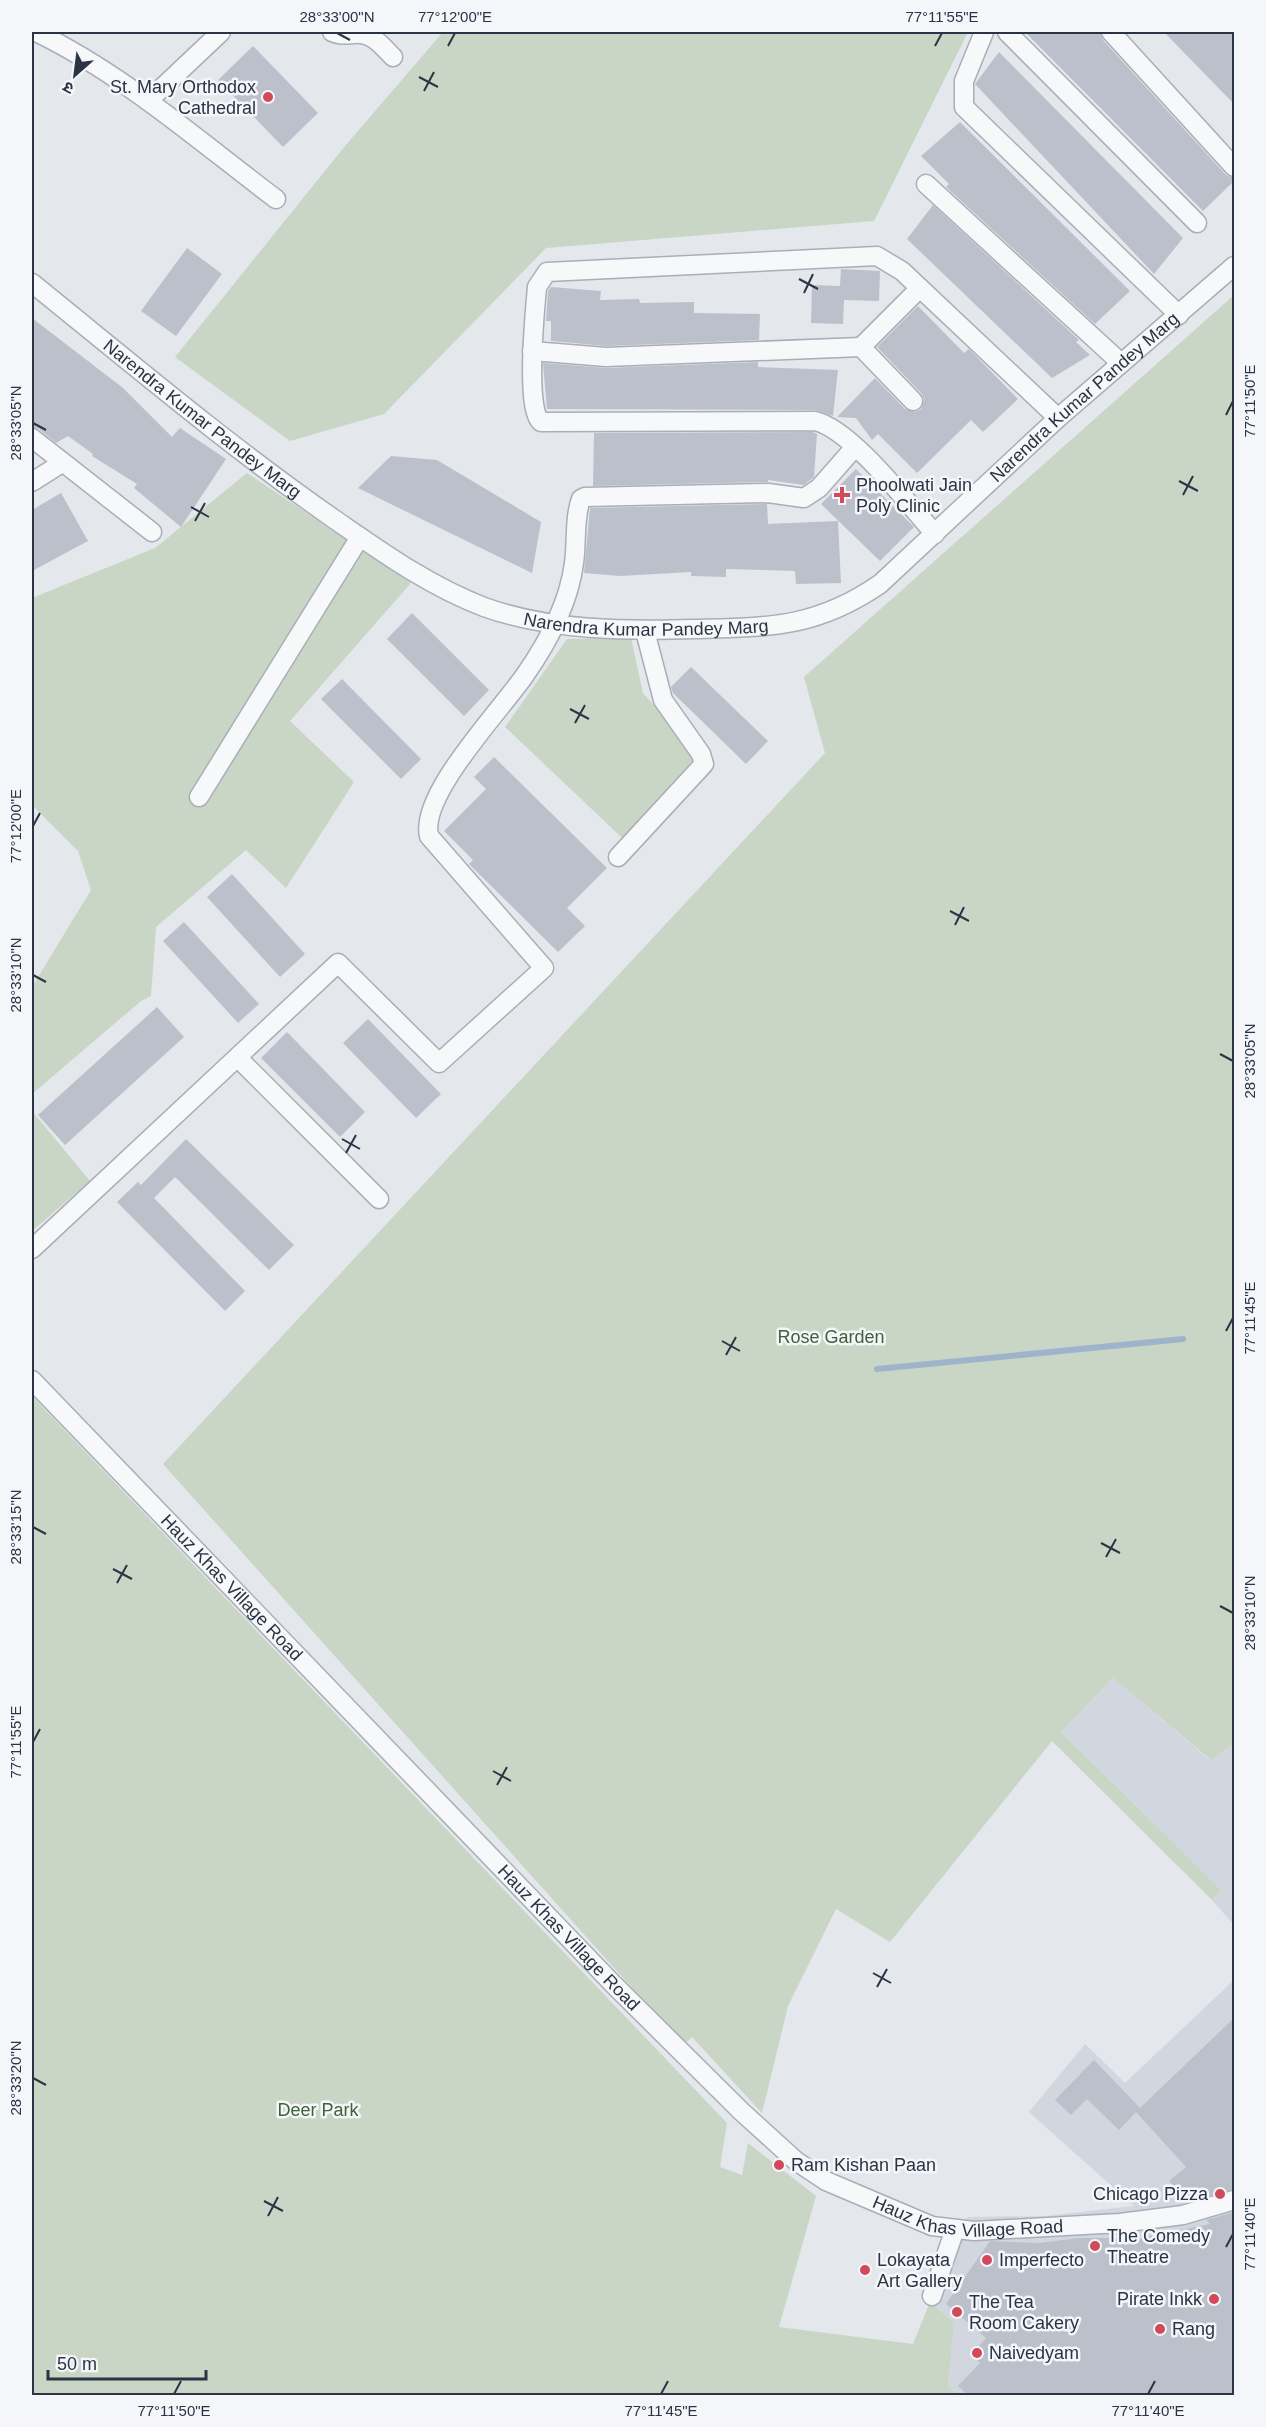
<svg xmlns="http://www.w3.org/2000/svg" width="1266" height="2427" viewBox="0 0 1266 2427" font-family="Helvetica,'Noto Sans Devanagari',sans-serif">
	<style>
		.built { fill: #d2d6de }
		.green { fill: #c9d6c5 }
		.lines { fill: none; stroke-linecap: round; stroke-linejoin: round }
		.stream { stroke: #9fb4cc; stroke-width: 6 }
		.building { fill: #bbc0ca }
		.minor-casing { stroke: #a9aeb7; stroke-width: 21 }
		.minor { stroke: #f7f8fa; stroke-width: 18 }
		.ticks { fill: none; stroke: #2b3445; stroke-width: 2 }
		.poi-dot { fill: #d1495b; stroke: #f4f6f9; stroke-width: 2 }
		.labels { text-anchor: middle; stroke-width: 5; stroke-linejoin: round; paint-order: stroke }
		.poi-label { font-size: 18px; fill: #2b3445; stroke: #f4f6f9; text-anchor: start }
		.street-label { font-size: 18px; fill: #2b3445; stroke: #f4f6f9 }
		.park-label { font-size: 18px; fill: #3f6138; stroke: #f4f6f9 }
		.neatline { fill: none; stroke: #2b3445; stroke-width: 2 }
		.ticks-label { font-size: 15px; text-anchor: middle; fill: #2b3445 }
	</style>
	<rect width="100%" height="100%" fill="#e4e7ec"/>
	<!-- built -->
	<path class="built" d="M 1113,1678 L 1210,1760 L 1234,1743 L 1234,1925 L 1212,1900 L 1221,1890 L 1061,1732 Z
		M 1234,1980 L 1234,2395 L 958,2395 L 948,2386 L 954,2323 L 930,2302 L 956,2228 L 968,2217 L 1046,2216 L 1134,2206 L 1029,2112 L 1085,2044 L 1125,2083 Z"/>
	<!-- green -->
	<path class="green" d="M 443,32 L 968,32 L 874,221 L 546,248 L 384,414 L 290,441 L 175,357 L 345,146 Z
		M 1234,295 L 1234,1743 L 1211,1760 L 1113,1678 L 1061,1732 L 1221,1890 L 1212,1900 L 1052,1741 L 890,1942 L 836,1909 L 788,2006 L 762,2113 L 692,2037 L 683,2045 L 163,1464 L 825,753 L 804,677 Z
		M 247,473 L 411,583 L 290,721 L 354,782 L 286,888 L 246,850 L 156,927 L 151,996 L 141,1001 L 32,1094 L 32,987 L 91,890 L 78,851 L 32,805 L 32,598 L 155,548 Z
		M 631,638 L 643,693 L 708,767 L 636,851 L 505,727 L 567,639 Z
		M 32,1111 L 90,1181 L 32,1231 Z
		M 32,1396 L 727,2123 L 720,2167 L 742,2175 L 748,2143 L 816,2196 L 779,2327 L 913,2344 L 930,2302 L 954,2323 L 948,2386 L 958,2395 L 32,2395 Z"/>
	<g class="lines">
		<!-- stream -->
		<path class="stream" d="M 877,1369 L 1183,1339"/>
	</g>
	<!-- building -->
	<path class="building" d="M 1025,32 L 1100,32 L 1103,40 L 1226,175 L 1234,178 L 1234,181 L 1203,211 Z
		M 1164,32 L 1234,32 L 1234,104 Z
		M 253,46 L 318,113 L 283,147 L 218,80 Z
		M 999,52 L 1183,238 L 1154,274 L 975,84 Z
		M 960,122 L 1130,291 L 1095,324 L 946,187 L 949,184 L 921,156 Z
		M 933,205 L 1079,340 L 1076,342 L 1090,355 L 1052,378 L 907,239 Z
		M 187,248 L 222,274 L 176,336 L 141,311 Z
		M 841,269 L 880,271 L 879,301 L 844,300 L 843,324 L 811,323 L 812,285 L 840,286 Z
		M 551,287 L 601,291 L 600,300 L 639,299 L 640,303 L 694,302 L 694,313 L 760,314 L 759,340 L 606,346 L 551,341 L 551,321 L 546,321 L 548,291 Z
		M 918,306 L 964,353 L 969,349 L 1018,399 L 983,432 L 971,420 L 917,473 L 878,434 L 872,440 L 856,418 L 837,417 L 875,378 L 905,409 L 915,412 L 921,409 L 924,399 L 921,393 L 877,347 Z
		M 32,318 L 123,388 L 172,437 L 180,428 L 226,459 L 181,527 L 134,488 L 137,484 L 92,456 L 93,454 L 68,436 L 56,443 L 39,429 L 32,427 Z
		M 758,362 L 758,367 L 838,370 L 833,416 L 815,410 L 547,409 L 543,363 L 606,368 Z
		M 813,432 L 817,434 L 814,477 L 804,485 L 768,480 L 768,482 L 593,486 L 594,433 Z
		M 391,456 L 437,460 L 541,522 L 532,573 L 358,488 Z
		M 856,469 L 914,527 L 880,561 L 821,504 Z
		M 61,493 L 88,541 L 32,571 L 32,510 Z
		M 767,504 L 768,524 L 838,521 L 841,583 L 796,584 L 795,571 L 726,569 L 726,577 L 691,576 L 691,572 L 620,576 L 584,573 L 590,508 Z
		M 412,613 L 489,690 L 464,716 L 387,639 Z
		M 691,667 L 768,741 L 746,764 L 673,693 L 671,687 Z
		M 342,679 L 421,759 L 401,779 L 321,699 Z
		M 494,757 L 607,868 L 567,908 L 585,926 L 558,952 L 469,864 L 473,860 L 444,831 L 486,789 L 474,777 Z
		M 232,874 L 305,954 L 280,977 L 207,897 Z
		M 184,922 L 259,1004 L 238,1023 L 163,941 Z
		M 157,1007 L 184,1037 L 65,1145 L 38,1115 Z
		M 368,1019 L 441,1094 L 416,1118 L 343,1043 Z
		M 287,1032 L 365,1112 L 340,1137 L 261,1058 Z
		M 186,1139 L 294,1245 L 269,1270 L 175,1177 L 154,1198 L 245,1291 L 225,1311 L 117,1202 L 138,1182 L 141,1185 Z
		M 1234,2018 L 1234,2189 L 1189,2202 L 1169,2181 L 1186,2167 L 1136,2112 L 1119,2130 L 1087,2099 L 1071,2115 L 1055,2100 L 1094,2060 L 1140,2108 Z
		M 1234,2212 L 1234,2396 L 969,2396 L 958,2386 L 980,2363 L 971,2355 L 986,2338 L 946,2304 L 990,2241 L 1039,2243 L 1080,2238 L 1139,2238 L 1210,2224 L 1206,2220 Z"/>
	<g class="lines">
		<!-- minor casing -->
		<g class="minor-casing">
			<g id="minor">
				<path d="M 36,32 C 123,74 199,141 276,199"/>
				<path d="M 332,32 C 342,37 350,33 361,34 C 374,35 384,48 393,57"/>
				<path d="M 984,32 L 964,81 L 964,107 L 1179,315"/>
				<path d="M 1007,32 L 1197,223"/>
				<path d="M 1111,32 L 1234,167"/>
				<path d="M 148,101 L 221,32"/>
				<path d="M 926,184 L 1121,363"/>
				<path id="s1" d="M 32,283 C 131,363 229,446 334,519 C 382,552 429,586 484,607 C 551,631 626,631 695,629 C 770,627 816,628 880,584 L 1058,418 L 1234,266"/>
				<path d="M 532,351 L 606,357 L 861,347"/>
				<path d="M 913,401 L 861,347 L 920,288"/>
				<path d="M 32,438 L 152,532"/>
				<path d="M 32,482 L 62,463"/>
				<path d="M 935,534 C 909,505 851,429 815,421 L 541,422 C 525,409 535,310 537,287 L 547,272 L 877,256 L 902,271 L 1058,418"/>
				<path d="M 199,797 L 360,537"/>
				<path d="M 618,857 L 704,764 L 701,754 L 663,700 L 645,631"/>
				<path d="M 238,1058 L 379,1199"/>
				<path d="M 32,1249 L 338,963 L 439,1063 L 544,968 L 429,836 C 419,795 501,710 525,675 C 548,642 569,603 574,563 C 577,543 574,518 581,499 L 585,497 L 768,493 L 804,498 L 819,488 L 855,447"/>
				<path id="s2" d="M 32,1380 L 614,1985 L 742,2112 L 796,2161 L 826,2181 L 932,2226 L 974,2231 L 1120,2223 L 1183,2215 L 1234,2200"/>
				<path d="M 932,2296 L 955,2229"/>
			</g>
		</g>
		<!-- minor -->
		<use href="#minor" class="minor"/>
	</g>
	<!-- ticks -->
	<path class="ticks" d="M 337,33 L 350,40M 448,46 L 455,33M 935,46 L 942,33M 419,77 L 438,87M 424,91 L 434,72M 799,279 L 818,289M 804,293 L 813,274M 1226,415 L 1233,401M 33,423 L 46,430M 1179,481 L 1198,491M 1183,495 L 1193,476M 191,507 L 209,517M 195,521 L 205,503M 570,709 L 589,719M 575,723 L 585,705M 33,826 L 40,813M 950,911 L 969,921M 955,925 L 964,907M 33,975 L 46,982M 1220,1054 L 1233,1061M 342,1139 L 360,1149M 346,1153 L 356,1135M 1226,1331 L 1233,1318M 722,1341 L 740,1351M 726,1355 L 736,1337M 33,1527 L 46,1534M 1101,1543 L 1120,1553M 1106,1557 L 1116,1539M 113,1569 L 132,1579M 117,1583 L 127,1565M 1220,1606 L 1233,1613M 33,1742 L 40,1729M 493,1771 L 511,1781M 497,1785 L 507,1767M 873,1973 L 891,1983M 877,1987 L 887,1969M 33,2078 L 46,2085M 264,2201 L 283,2211M 268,2216 L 278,2197M 1226,2247 L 1233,2234M 174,2394 L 181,2381M 661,2394 L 668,2381M 1148,2394 L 1155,2381"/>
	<!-- markers -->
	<g class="poi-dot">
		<circle cx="268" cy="97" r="6"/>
		<path d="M839 486h6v6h6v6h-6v6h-6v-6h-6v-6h6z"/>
		<circle cx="779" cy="2165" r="6"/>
		<circle cx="1220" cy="2194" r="6"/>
		<circle cx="1095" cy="2246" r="6"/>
		<circle cx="987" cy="2260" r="6"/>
		<circle cx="865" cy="2270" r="6"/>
		<circle cx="1214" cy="2299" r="6"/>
		<circle cx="957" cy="2312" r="6"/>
		<circle cx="1160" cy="2329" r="6"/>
		<circle cx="977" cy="2353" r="6"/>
	</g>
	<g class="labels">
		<!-- poi labels -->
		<g class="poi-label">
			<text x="256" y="93" text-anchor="end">St. Mary Orthodox<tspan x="256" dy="21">Cathedral</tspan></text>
			<text x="856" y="491">Phoolwati Jain<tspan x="856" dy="21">Poly Clinic</tspan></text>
			<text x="791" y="2171">Ram Kishan Paan</text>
			<text x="1208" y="2200" text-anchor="end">Chicago Pizza</text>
			<text x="1107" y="2242">The Comedy<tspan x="1107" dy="21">Theatre</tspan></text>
			<text x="877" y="2266">Lokayata<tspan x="877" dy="21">Art Gallery</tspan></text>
			<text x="999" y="2266">Imperfecto</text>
			<text x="1202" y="2305" text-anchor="end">Pirate Inkk</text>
			<text x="969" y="2308">The Tea<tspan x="969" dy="21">Room Cakery</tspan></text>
			<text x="1172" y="2335">Rang</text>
			<text x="989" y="2359">Naivedyam</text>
		</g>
		<!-- street labels -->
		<g class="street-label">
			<text dy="6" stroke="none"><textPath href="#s1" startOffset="1242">Narendra Kumar Pandey Marg</textPath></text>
			<text dy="6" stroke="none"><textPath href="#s1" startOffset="218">Narendra Kumar Pandey Marg</textPath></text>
			<text dy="6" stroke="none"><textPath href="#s1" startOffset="722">Narendra Kumar Pandey Marg</textPath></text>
			<text dy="6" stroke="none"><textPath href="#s2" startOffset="288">Hauz Khas Village Road</textPath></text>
			<text dy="6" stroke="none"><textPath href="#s2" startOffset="774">Hauz Khas Village Road</textPath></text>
			<text dy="6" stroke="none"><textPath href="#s2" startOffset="1278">Hauz Khas Village Road</textPath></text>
		</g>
		<!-- park labels -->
		<g class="park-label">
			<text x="831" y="1343">Rose Garden</text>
			<text x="318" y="2116">Deer Park</text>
		</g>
	</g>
	<!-- border -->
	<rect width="1266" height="2427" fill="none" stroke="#f4f6f9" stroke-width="66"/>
	<!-- north arrow -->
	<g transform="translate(75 75) rotate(208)" stroke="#f4f6f9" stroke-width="4.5" paint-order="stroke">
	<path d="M0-4.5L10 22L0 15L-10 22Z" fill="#2b3445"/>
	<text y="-9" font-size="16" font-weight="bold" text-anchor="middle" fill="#2b3445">उ</text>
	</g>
	<!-- scale -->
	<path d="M48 2370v9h158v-9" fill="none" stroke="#2b3445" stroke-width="3"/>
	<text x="57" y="2370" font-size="18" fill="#2b3445" stroke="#f4f6f9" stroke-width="4.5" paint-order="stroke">50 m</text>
	<rect x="33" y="33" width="1200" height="2361" class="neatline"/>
	<g class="ticks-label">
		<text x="337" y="22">28°33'00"N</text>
		<text x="455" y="22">77°12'00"E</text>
		<text x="942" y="22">77°11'55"E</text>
		<text transform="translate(1250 401) rotate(-90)" y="5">77°11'50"E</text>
		<text transform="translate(16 423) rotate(-90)" y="5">28°33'05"N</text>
		<text transform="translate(16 826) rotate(-90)" y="5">77°12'00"E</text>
		<text transform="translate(16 975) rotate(-90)" y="5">28°33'10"N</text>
		<text transform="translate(1250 1061) rotate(-90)" y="5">28°33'05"N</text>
		<text transform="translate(1250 1318) rotate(-90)" y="5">77°11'45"E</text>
		<text transform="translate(16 1527) rotate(-90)" y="5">28°33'15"N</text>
		<text transform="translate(1250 1613) rotate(-90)" y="5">28°33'10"N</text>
		<text transform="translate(16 1742) rotate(-90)" y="5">77°11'55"E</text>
		<text transform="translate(16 2078) rotate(-90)" y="5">28°33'20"N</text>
		<text transform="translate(1250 2234) rotate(-90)" y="5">77°11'40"E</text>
		<text x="174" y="2416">77°11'50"E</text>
		<text x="661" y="2416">77°11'45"E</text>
		<text x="1148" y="2416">77°11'40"E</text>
	</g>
</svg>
